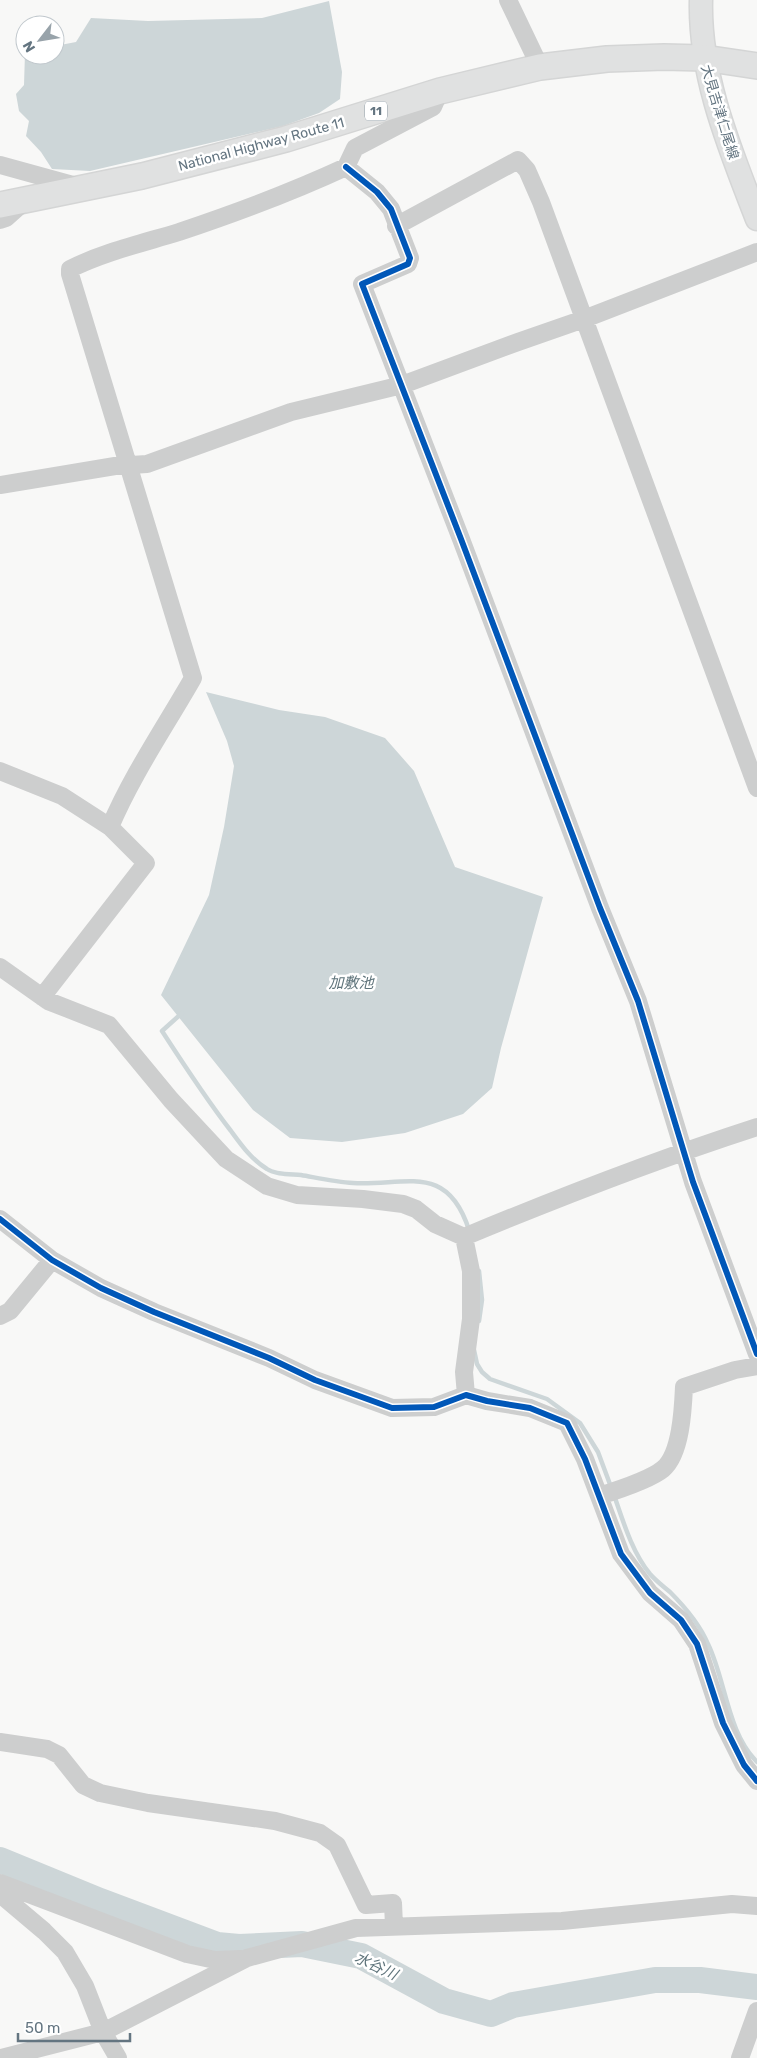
<svg xmlns="http://www.w3.org/2000/svg" width="757" height="2058" viewBox="0 0 757 2058" font-family="Rubik,'Noto Sans JP',sans-serif">
	<style>
		.water { fill: #cdd6d8 }
		.lines { fill: none; stroke-linecap: round; stroke-linejoin: round }
		.stream { stroke: #cdd6d8; stroke-width: 4.5 }
		.river { stroke: #cdd6d8; stroke-width: 26 }
		.major-casing { stroke: #d5d6d6; stroke-width: 25 }
		.highway-casing { stroke: #d4d5d5; stroke-width: 28 }
		.minor { stroke: #cdcece; stroke-width: 18 }
		.major { stroke: #e0e1e1; stroke-width: 22 }
		.highway { stroke: #e0e1e1; stroke-width: 25 }
		.cycleway-casing { stroke: #fff; stroke-width: 9 }
		.cycleway { stroke: #0057b8; stroke-width: 6 }
		.labels { text-anchor: middle; stroke-width: 5; stroke-linejoin: round; paint-order: stroke }
		.shield { fill: #fff; stroke: #929ea7; stroke-width: 1 }
		.shield-label { font-size: 12px; font-weight: bold; fill: #647581 }
		.street-label { font-size: 14px; fill: #647581; stroke: #fff }
		.water-label { font-size: 15px; font-style: italic; fill: #5f747b; stroke: #fff }
	</style>
	<rect width="100%" height="100%" fill="#f8f8f7"/>
	<!-- water -->
	<path class="water" d="M 329,1 L 342,72 L 340,99 L 319,113 L 283,126 L 90,171 L 52,169 L 41,152 L 26,136 L 29,121 L 19,111 L 16,94 L 24,85 L 25,53 L 25,55 L 55,55 L 55,46 L 76,42 L 91,18 L 148,21 L 262,18 Z
		M 206,692 L 279,710 L 325,717 L 385,738 L 414,771 L 455,867 L 543,897 L 501,1048 L 492,1088 L 463,1114 L 405,1133 L 342,1142 L 290,1138 L 253,1110 L 161,995 L 209,895 L 224,827 L 234,766 L 227,741 Z"/>
	<g class="lines">
		<!-- stream -->
		<path class="stream" d="M 182,1013 L 162,1031 C 184,1065 206,1099 231,1131 C 242,1146 252,1160 267,1169 C 276,1175 291,1174 301,1175 C 318,1178 336,1182 353,1183 C 406,1186 447,1162 469,1230
			M 479,1271 L 482,1300 L 479,1321
			M 474,1350 L 477,1364 L 482,1372 L 490,1379 L 547,1399 L 580,1423 L 598,1452 L 611,1487
			M 614,1495 C 623,1521 632,1552 650,1574 C 656,1581 663,1586 670,1592 C 684,1606 700,1625 708,1644 C 726,1681 727,1732 757,1762"/>
		<!-- river -->
		<path class="river" d="M 0,1860 L 100,1901 L 217,1945 L 239,1947 L 302,1944 L 361,1956 L 444,2001 L 491,2014 L 513,2005 L 655,1980 L 700,1980 L 757,1987"/>
		<!-- major casing -->
		<g class="major-casing">
			<path id="major" d="M 701,0 C 699,76 730,149 757,219"/>
		</g>
		<!-- highway casing -->
		<g class="highway-casing">
			<path id="highway" d="M 0,205 L 142,176 L 286,139 L 440,91 L 540,67 L 607,59 L 664,57 L 704,58 L 757,66"/>
		</g>
		<!-- minor -->
		<path class="minor" d="M 508,0 L 540,67
			M 0,165 L 80,187
			M 346,167 L 377,192 L 391,209 L 410,258 L 408,264 L 362,284 L 461,539 L 600,908 L 638,1001 L 693,1182 L 757,1354
			M 0,220 L 6,218 L 25,201
			M 396,226 L 518,160 L 527,170 L 541,202 L 757,788
			M 0,485 L 115,466 L 147,464 L 291,412 L 402,385 L 518,342 L 584,319 L 757,252
			M 0,771 L 62,796 L 110,827 L 146,863 L 42,997
			M 110,827 C 132,775 165,727 193,678 L 70,274 L 70,269 C 104,252 143,243 179,232 C 236,213 292,192 346,167 L 355,148 L 433,107 L 440,91
			M 0,967 L 48,1001 L 109,1025 L 171,1100 L 226,1159 L 267,1186 L 297,1195 L 363,1199 L 403,1204 L 416,1209 L 435,1224 L 464,1237 C 560,1197 658,1159 757,1127
			M 0,1219 L 52,1260 L 101,1288 L 154,1312 L 269,1358 L 315,1380 L 392,1408 L 434,1407 L 466,1395 L 487,1401 L 530,1408 L 567,1423 L 585,1459 L 621,1554 L 650,1593 L 681,1620 L 697,1644 L 723,1723 L 744,1765 L 757,1781
			M 464,1237 L 471,1271 L 471,1319 L 464,1372 L 466,1395
			M 0,1316 L 10,1311 L 52,1260
			M 599,1496 C 615,1491 651,1479 663,1469 C 681,1454 683,1409 684,1387 L 735,1370 L 757,1366
			M 0,1742 L 47,1749 L 59,1755 L 83,1785 L 100,1793 L 148,1803 L 275,1821 L 320,1833 L 337,1845 L 366,1905 L 393,1903 L 394,1926
			M 0,1883 L 187,1954 L 215,1960 L 241,1959
			M 0,1894 L 44,1931 L 65,1952 L 85,1986 L 103,2032 L 118,2058
			M 1,2058 L 103,2032 L 247,1958 L 356,1928 L 562,1921 L 732,1904 L 757,1906
			M 740,2058 L 757,2011"/>
		<!-- major -->
		<use href="#major" class="major"/>
		<!-- highway -->
		<use href="#highway" class="highway"/>
		<!-- cycleway casing -->
		<g class="cycleway-casing">
			<path id="cycleway" d="M 346,167 L 377,192 L 391,209 L 410,258 L 408,264 L 362,284 L 461,539 L 600,908 L 638,1001 L 693,1182 L 757,1354
				M 0,1219 L 52,1260 L 101,1288 L 154,1312 L 269,1358 L 315,1380 L 392,1408 L 434,1407 L 466,1395 L 487,1401 L 530,1408 L 567,1423 L 585,1459 L 621,1554 L 650,1593 L 681,1620 L 697,1644 L 723,1723 L 744,1765 L 757,1781"/>
		</g>
		<!-- cycleway -->
		<use href="#cycleway" class="cycleway"/>
	</g>
	<g class="labels">
		<!-- shield labels -->
		<rect class="shield" x="365" y="101.5" width="22" height="19" rx="4"/>
		<g class="shield-label">
			<text x="376" y="115">11</text>
		</g>
		<!-- street labels -->
		<g class="street-label">
			<text transform="translate(720 112) rotate(73)" y="5">大見吉津仁尾線</text>
			<text transform="translate(261 144) rotate(-15)" y="5">National Highway Route 11</text>
		</g>
		<!-- water labels -->
		<g class="water-label">
			<text x="351" y="988">加敷池</text>
			<text transform="translate(376 1966) rotate(25)" y="5">水谷川</text>
		</g>
	</g>
	<!-- north arrow -->
	<g transform="translate(40 40) rotate(239)"><circle r="24" fill="#ffffff" stroke="#c1c8cd"/>
	<path d="M0-4L9 19L0 12L-9 19Z" fill="#98a3aa"/>
	<text y="-8" font-size="14" font-weight="bold" text-anchor="middle" fill="#647581">N</text>
	</g>
	<!-- scale -->
	<path d="M18 2033v8h112v-8" fill="none" stroke="#647581" stroke-width="2.5"/>
	<text x="25" y="2033" font-size="15" fill="#647581" stroke="#ffffff" stroke-width="4" paint-order="stroke">50 m</text>
</svg>
